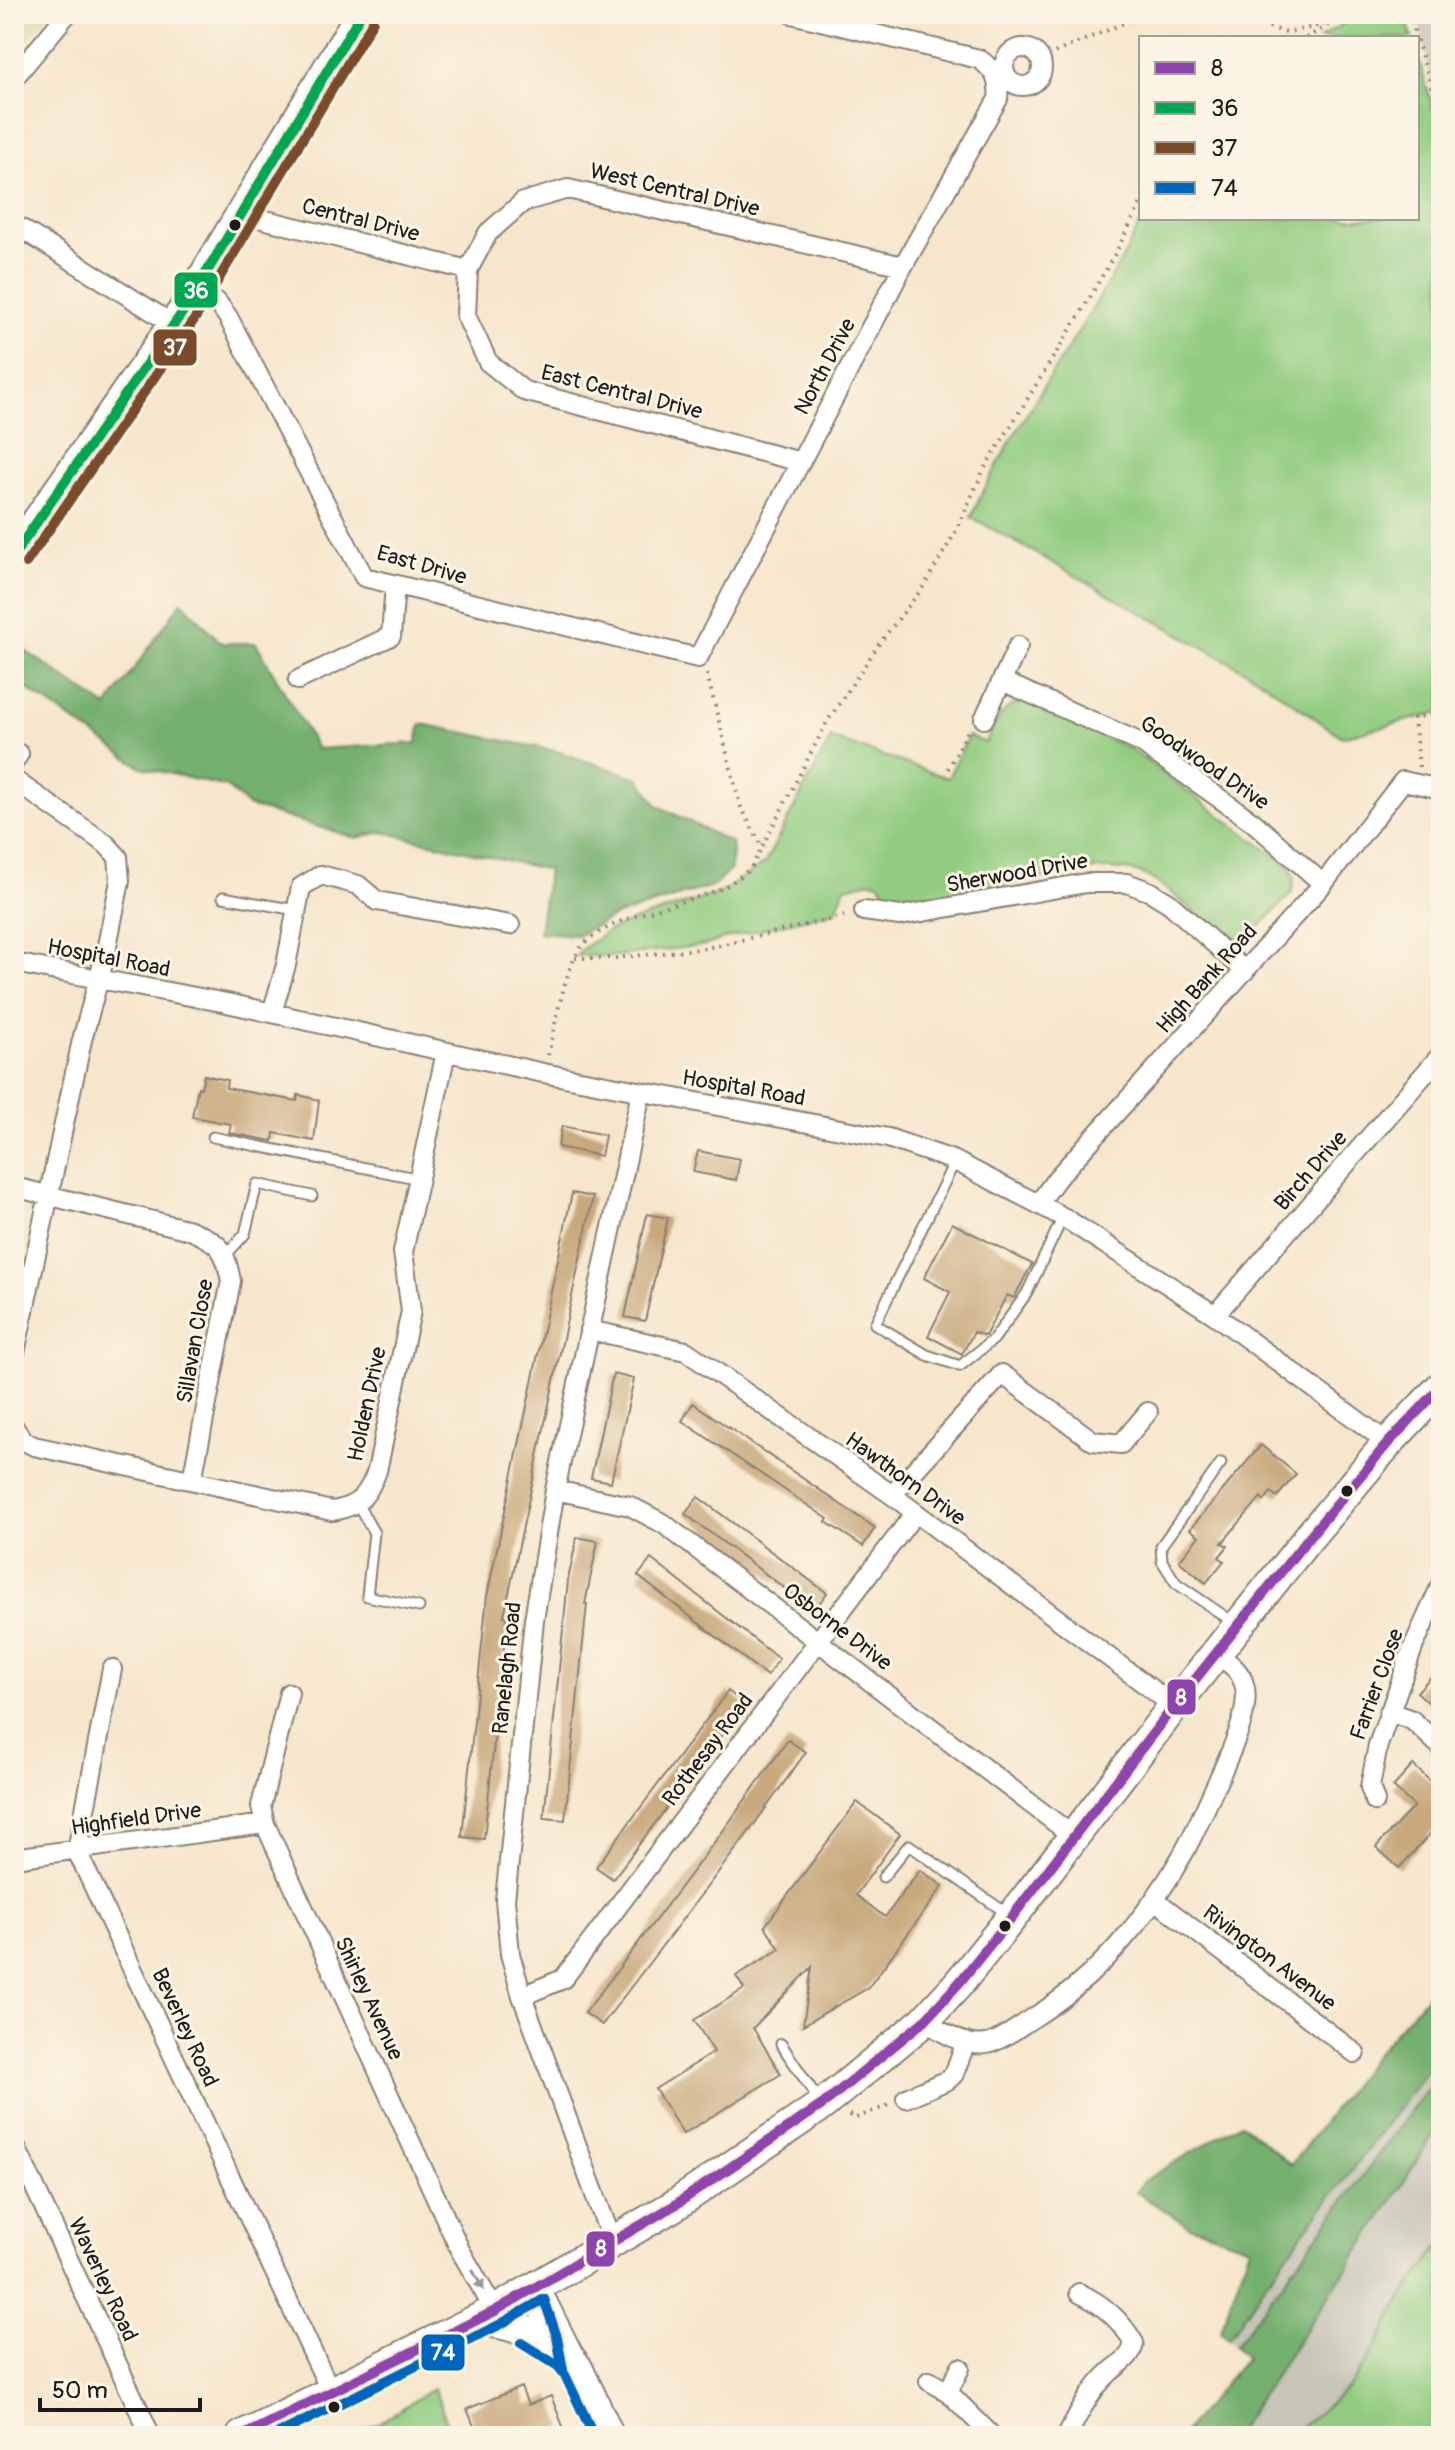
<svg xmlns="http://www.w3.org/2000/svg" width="1455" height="2450" viewBox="0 0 1455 2450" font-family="Pangolin,sans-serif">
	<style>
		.built { fill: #e5dbba }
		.industrial { fill: #c7c5b8 }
		.green { fill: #91cc80; stroke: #56744e; stroke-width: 2 }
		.forest { fill: #74b06e; stroke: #486645; stroke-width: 2 }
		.building { fill: #c8a87c }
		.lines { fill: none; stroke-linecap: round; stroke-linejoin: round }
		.lane-casing { stroke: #898174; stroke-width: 13 }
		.street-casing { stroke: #898174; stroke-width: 22 }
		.primary-casing { stroke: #898174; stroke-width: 34 }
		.path { stroke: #898174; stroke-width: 4; stroke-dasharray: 2 6; stroke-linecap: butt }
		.lane { stroke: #fff; stroke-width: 9 }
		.street { stroke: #fff; stroke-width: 18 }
		.primary { stroke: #fff; stroke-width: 30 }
		.bus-1-casing { stroke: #fcf5e5; stroke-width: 16 }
		.bus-2-casing { stroke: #fcf5e5; stroke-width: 16 }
		.bus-3-casing { stroke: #fcf5e5; stroke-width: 16 }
		.bus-4-casing { stroke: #fcf5e5; stroke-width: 16 }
		.bus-1 { stroke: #8e44ad; stroke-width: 10 }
		.bus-2 { stroke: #00a651; stroke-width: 10 }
		.bus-3 { stroke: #7a4b2a; stroke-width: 10 }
		.bus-4 { stroke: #0065bd; stroke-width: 10 }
		.oneway { fill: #999 }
		.bus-dot { fill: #1c1c1c; stroke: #fcf5e5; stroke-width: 3 }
		.labels { text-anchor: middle; stroke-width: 6; stroke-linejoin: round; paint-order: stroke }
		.street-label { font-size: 22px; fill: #1c1c1c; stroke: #fcf5e5 }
		.line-badge { stroke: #fcf5e5; stroke-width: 3 }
		.badge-label { font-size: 22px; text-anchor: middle; font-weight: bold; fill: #fff }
	</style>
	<rect width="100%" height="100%" fill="#fcf5e5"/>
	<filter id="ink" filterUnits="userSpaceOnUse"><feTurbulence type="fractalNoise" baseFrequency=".0125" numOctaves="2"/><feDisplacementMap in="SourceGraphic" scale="16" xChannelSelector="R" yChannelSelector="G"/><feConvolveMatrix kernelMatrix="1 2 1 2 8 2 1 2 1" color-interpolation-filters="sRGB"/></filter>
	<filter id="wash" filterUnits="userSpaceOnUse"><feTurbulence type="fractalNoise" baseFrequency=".006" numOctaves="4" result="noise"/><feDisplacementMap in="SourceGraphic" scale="32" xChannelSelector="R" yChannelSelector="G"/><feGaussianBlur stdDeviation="1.8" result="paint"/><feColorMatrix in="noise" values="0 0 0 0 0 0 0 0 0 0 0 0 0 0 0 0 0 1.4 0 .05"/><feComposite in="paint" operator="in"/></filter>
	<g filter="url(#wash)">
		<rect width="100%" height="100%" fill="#f6e6cc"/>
		<!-- built -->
		<path class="built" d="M 14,14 L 50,14 L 14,57 Z"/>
		<!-- industrial -->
		<path class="industrial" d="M 1417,14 L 1441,14 L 1441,111 L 1432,83 Z
			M 1441,1980 L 1441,2244 L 1348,2388 L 1291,2436 L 1181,2436 L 1246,2358 L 1220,2331 L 1291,2165 L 1376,2053 Z"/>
		<!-- green -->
		<path class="green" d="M 1359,14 L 1405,14 L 1412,38 L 1320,38 Z
			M 1417,54 L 1441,136 L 1441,712 L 1342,737 L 1256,677 L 971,517 C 1019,412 1093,321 1143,218 L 1417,218 Z
			M 1024,701 L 1035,704 L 1132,750 L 1290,867 L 1294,878 L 1292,893 L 1247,940 L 1224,938 C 1203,921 1161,879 1137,872 C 1119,868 1103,869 1085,870 L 895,906 L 889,900 L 880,883 L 871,881 L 845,887 L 836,911 L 726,938 L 706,945 L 617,956 L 577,956 L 582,949 L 606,932 L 641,918 L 720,893 L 765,863 L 831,738 L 948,778 L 968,736 L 985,743 C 995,724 1001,706 1024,701 Z
			M 1441,2244 L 1441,2436 L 1291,2436 L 1348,2388 L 1376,2347 L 1403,2296 Z
			M 434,2388 L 452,2436 L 351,2436 L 379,2423 Z"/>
		<!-- forest -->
		<path class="forest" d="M 182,601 L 221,643 L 256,643 L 317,749 L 417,743 L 421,724 L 556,751 L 639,778 L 658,806 L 732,843 L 731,869 L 715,885 L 615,916 L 578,935 L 539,932 L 548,870 L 383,832 L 356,838 L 248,806 L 227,787 L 141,767 L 14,680 L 14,643 L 107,707 Z
			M 1441,1980 L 1441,2052 L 1277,2268 L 1228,2339 L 1220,2331 L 1250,2247 L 1187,2225 L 1136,2192 L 1142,2182 L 1241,2123 L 1291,2165 L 1376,2053 Z
			M 1441,2071 L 1441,2122 L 1394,2198 L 1234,2436 L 1181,2436 L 1246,2358 L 1235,2346 Z"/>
		<g id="blocks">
			<!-- building -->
			<path class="building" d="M 204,1075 L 227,1080 L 226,1088 L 297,1101 L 298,1095 L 319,1100 L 314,1141 L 274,1133 L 273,1141 L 229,1133 L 231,1124 L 192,1117 L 198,1087 L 201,1088 Z
				M 562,1126 L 605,1135 L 601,1156 L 558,1147 Z
				M 698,1151 L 740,1159 L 736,1180 L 693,1172 Z
				M 572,1193 L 593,1197 L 504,1616 L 507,1617 L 484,1839 L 462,1837 L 487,1596 Z
				M 647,1214 L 668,1218 L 645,1321 L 625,1317 Z
				M 952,1223 L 1032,1264 L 1014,1298 L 1007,1295 L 985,1336 L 974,1332 L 962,1354 L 928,1336 L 950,1292 L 924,1278 Z
				M 613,1374 L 634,1379 L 611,1482 L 591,1478 Z
				M 693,1403 L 875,1528 L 863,1546 L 826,1522 L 828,1519 L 682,1421 Z
				M 1261,1445 L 1296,1474 L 1277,1497 L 1271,1492 L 1264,1501 L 1261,1497 L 1222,1543 L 1228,1546 L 1219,1557 L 1224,1561 L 1206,1583 L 1179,1561 L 1199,1536 L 1190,1529 Z
				M 698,1497 L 827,1593 L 814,1610 L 685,1514 Z
				M 577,1537 L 598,1541 L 585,1604 L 587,1604 L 565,1820 L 544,1818 L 568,1580 Z
				M 651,1559 L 779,1659 L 767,1676 L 638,1576 Z
				M 1441,1666 L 1441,1714 L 1417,1692 Z
				M 728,1691 L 745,1704 L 613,1879 L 596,1867 Z
				M 788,1740 L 806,1752 L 745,1837 L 602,2025 L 585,2013 L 720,1835 Z
				M 1413,1765 L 1441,1791 L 1441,1822 L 1399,1868 L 1376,1847 L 1414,1806 L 1393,1787 Z
				M 857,1802 L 900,1834 L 856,1895 L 885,1917 L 920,1870 L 943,1886 L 868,1988 L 803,2025 L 812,1967 L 753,2028 L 781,2074 L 683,2134 L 655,2089 L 714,2052 L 694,2020 L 744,1989 L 736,1976 L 780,1949 L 765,1926 Z
				M 521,2387 L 528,2405 L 551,2396 L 564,2429 L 545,2436 L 478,2436 L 467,2409 Z"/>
		</g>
	</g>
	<g filter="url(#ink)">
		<use href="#blocks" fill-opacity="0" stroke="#898174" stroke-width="2"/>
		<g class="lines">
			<!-- lane casing -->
			<g class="lane-casing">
				<path id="lane" d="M 223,897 L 296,910
					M 213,1137 L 420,1179
					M 955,1161 L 875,1324 L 927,1355 L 960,1366 L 994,1339 L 1027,1293 L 1063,1217
					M 226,1255 L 245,1234 L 257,1184 L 312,1196
					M 1221,1463 L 1161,1546 L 1162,1561 L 1176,1583 L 1236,1624
					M 357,1503 L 374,1533 L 367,1596 L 419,1607
					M 883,1877 L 909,1845 L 1009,1915
					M 781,2044 L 820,2102"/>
			</g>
			<!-- street casing -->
			<g class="street-casing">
				<path id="street" d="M1004 67a19 19 0 1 1 38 0a19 19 0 1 1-38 0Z
					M 14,78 L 67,14
					M 242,214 L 468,270
					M 14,224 L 174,325
					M 197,288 L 217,302 L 228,317 L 364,577 L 698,658 L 903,266 L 998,99 C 1000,81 995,70 979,59 L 792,14
					M 801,462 L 524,391 L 488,362 L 466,316 L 468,270 L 488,233 L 523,202 L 568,189 L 903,266
					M 298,680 L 391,636 L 395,585
					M 1002,681 L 1141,743 L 1253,822 L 1323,884
					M 984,719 L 1018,646
					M 14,762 L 19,754
					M 14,780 L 106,844 L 118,857 L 120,881 L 105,956 L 82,1040 L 14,1357
					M 864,911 L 900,916 L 1086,883 L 1127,883 L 1151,892 L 1169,903 L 1245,971
					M 14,963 L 227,1003 L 543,1073 L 888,1138 L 955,1161 L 1063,1217 L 1215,1315 L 1388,1443
					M 272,1013 L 286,965 L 301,887 L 321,875 L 358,885 L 377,901 L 510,925
					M 14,1187 L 190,1230 C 221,1244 224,1247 231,1281 L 192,1480
					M 1039,1203 L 1057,1178 L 1323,884 L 1403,781 L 1441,789
					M 1215,1315 L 1441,1055
					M 589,1330 L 686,1351 L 892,1495 L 1174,1706
					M 14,1427 L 22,1440 L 34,1446 L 332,1511 C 359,1507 368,1495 377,1471 L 411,1311 L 403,1252 L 446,1052
					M 555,1490 L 630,1506 L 664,1524 L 1073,1836
					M 892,1495 L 1002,1374 L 1093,1441 L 1121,1444 L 1148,1412
					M 112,1669 L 77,1851 L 331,2392
					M 289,1693 L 261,1806 L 265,1824 L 460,2250 L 495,2311
					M 1389,1712 L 1412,1720 L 1441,1747
					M 1375,1801 L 1370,1787 L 1378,1745 L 1414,1645 L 1441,1585
					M 14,1858 L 265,1824
					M 1155,1900 L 1355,2053
					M 522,1996 L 563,1979 L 915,1513
					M 924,2021 C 943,2032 967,2050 991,2043 C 1005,2038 1020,2026 1033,2018 C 1096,1979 1147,1918 1183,1854 C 1197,1829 1208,1802 1220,1776 C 1230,1753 1252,1709 1244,1684 C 1240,1669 1227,1662 1216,1653
					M 906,2098 L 948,2080 L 954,2074 L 966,2042
					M 14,2143 L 151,2436
					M 612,2241 L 522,1996 L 510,1954 L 505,1900 L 534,1620 L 555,1490 L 641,1093
					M 929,2381 L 948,2392 L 992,2436
					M 948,2392 L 960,2368
					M 1067,2436 C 1079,2413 1091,2389 1110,2372 C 1120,2363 1132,2357 1134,2343 C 1121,2320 1103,2304 1079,2293"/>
			</g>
			<!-- primary casing -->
			<g class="primary-casing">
				<path id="primary" d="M 14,555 L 184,310 L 361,14
					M 534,2288 L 568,2356 L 577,2368 L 609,2436
					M 475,2321 C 511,2320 536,2335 565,2354
					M 242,2436 L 495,2311 L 675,2205 L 822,2105 L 924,2021 L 959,1983 L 1012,1917 L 1174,1706 L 1309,1537 L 1388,1443 L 1441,1387"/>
			</g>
			<!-- path -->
			<path class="path" d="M 1231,14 L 1287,33 L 1334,22 L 1345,14
				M 1410,14 L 1416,38
				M 1306,38 L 1328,25
				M 1417,40 L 1441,119
				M 1040,59 L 1145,14
				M 707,674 L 740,805 L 762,847
				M 1419,767 L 1414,718 L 1441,712
				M 948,769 L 969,729
				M 575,958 L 616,958 L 707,948 L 844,916
				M 548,1055 C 555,1027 564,971 580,949 C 602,918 679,905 715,891 C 728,886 740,877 751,868 L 827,722 L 879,644 L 924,586 L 955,533 L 984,469 L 1082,311 L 1116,252 L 1141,203
				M 849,2115 L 856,2118 L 889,2105"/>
			<!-- lane -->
			<use href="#lane" class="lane"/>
			<!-- street -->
			<use href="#street" class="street"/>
			<!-- primary -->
			<use href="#primary" class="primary"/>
			<!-- bus-1 casing -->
			<g class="bus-1-casing">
				<path id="bus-1" d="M 242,2436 L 495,2311 L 675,2205 L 822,2105 L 924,2021 L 959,1983 L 1012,1917 L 1174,1706 L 1309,1537 L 1388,1443 L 1441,1387"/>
			</g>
			<!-- bus-2 casing -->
			<g class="bus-2-casing">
				<path id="bus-2" d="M 14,555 L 184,310 L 361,14"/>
			</g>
			<!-- bus-3 casing -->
			<g class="bus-3-casing">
				<path id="bus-3" d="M 26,563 L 196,317 L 373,21"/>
			</g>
			<!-- bus-4 casing -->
			<g class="bus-4-casing">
				<path id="bus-4" d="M 521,2343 L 558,2366 L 565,2375 L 594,2436
					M 274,2436 L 501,2324 L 544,2299 L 557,2337 L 563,2370"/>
			</g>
			<!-- bus-1 -->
			<use href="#bus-1" class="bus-1"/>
			<!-- bus-2 -->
			<use href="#bus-2" class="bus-2"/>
			<!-- bus-3 -->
			<use href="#bus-3" class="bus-3"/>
			<!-- bus-4 -->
			<use href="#bus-4" class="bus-4"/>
		</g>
		<!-- one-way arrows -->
		<defs><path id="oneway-solid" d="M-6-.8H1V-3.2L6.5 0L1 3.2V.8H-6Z" transform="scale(2)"/></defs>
		<use class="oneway" href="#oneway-solid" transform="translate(478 2280) rotate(61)"/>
	</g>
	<!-- markers -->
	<g class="bus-dot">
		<circle cx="235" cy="225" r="7"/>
		<circle cx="1347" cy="1491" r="7"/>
		<circle cx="1005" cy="1926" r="7"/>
		<circle cx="334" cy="2407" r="7"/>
	</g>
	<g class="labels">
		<!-- street labels -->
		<g class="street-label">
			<text transform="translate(675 189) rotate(13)" y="8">West Central Drive</text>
			<text transform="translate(361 219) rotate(14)" y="8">Central Drive</text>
			<text transform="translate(824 366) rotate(-62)" y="8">North Drive</text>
			<text transform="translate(622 391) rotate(14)" y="8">East Central Drive</text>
			<text transform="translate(422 564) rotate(16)" y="8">East Drive</text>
			<text transform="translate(1205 762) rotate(34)" y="8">Goodwood Drive</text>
			<text transform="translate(1017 872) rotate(-10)" y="8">Sherwood Drive</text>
			<text transform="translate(109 957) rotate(11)" y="8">Hospital Road</text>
			<text transform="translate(1206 978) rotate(-48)" y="8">High Bank Road</text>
			<text transform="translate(744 1087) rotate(10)" y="8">Hospital Road</text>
			<text transform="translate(1310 1170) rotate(-49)" y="8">Birch Drive</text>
			<text transform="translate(194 1341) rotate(-80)" y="8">Sillavan Close</text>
			<text transform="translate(366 1404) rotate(-78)" y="8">Holden Drive</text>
			<text transform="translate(906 1478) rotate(36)" y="8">Hawthorn Drive</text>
			<text transform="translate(838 1626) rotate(37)" y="8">Osborne Drive</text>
			<text transform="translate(506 1668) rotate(-84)" y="8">Ranelagh Road</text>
			<text transform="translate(1376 1684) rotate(-70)" y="8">Farrier Close</text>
			<text transform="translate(707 1749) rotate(-53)" y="8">Rothesay Road</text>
			<text transform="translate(136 1818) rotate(-8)" y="8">Highfield Drive</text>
			<text transform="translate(1270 1957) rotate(37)" y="8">Rivington Avenue</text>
			<text transform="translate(370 1998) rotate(65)" y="8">Shirley Avenue</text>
			<text transform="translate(186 2027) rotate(65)" y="8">Beverley Road</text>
			<text transform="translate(104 2279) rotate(65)" y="8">Waverley Road</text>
		</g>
	</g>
	<g class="line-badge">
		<rect x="173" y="271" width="46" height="38" rx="8" fill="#00a651"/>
		<rect x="152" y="328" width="46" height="39" rx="8" fill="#7a4b2a"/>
		<rect x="1166" y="1678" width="31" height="38" rx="8" fill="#8e44ad"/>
		<rect x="585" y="2230" width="31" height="38" rx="8" fill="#8e44ad"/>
		<rect x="420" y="2333" width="46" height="39" rx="8" fill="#0065bd"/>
	</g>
	<g class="badge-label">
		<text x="196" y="298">36</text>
		<text x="175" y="355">37</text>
		<text x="1181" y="1705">8</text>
		<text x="601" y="2256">8</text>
		<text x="443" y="2360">74</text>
	</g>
	<!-- margin -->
	<rect width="1455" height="2450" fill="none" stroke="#fcf5e5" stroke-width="48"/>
	<!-- legend -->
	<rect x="1139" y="36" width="280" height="184" fill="#fcf5e5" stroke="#a29e95" stroke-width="2"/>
	<rect x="1155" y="62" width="40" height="12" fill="#8e44ad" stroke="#a29e95" stroke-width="2"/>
	<text x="1211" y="76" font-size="24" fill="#1c1c1c">8</text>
	<rect x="1155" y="102" width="40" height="12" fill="#00a651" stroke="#a29e95" stroke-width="2"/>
	<text x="1211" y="116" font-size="24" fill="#1c1c1c">36</text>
	<rect x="1155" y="142" width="40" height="12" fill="#7a4b2a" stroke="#a29e95" stroke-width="2"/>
	<text x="1211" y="156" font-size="24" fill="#1c1c1c">37</text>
	<rect x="1155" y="182" width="40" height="12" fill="#0065bd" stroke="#a29e95" stroke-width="2"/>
	<text x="1211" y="196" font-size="24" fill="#1c1c1c">74</text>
	<!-- scale -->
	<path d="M40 2398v12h160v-12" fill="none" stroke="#1c1c1c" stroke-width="4"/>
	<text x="52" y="2398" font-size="24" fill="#1c1c1c" stroke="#fcf5e5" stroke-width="6" paint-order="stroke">50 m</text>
</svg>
